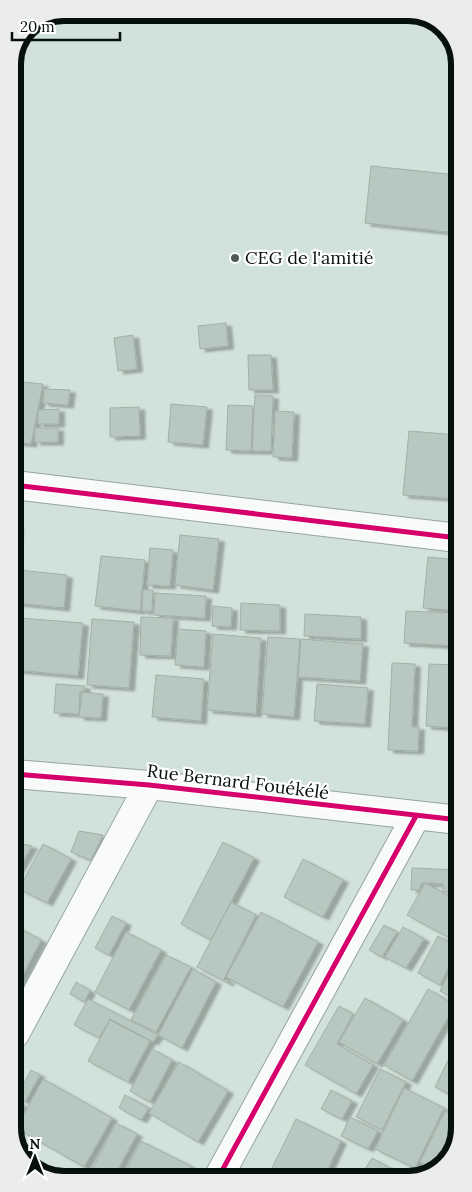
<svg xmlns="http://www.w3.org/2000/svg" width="472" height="1192" viewBox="0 0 472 1192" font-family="Lora,serif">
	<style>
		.building { fill: #b7c8c0; stroke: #a2afa8; filter: url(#shadow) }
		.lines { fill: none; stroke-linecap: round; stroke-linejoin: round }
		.minor-casing { stroke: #97a49e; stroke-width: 30 }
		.minor { stroke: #f8fbf9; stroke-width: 28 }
		.cycleway-casing { stroke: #fff; stroke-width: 8 }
		.cycleway { stroke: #d6006c; stroke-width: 5 }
		.poi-dot { fill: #4e5a54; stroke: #fff; stroke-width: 2 }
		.labels { text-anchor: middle; stroke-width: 4.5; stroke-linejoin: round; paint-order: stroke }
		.poi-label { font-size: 18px; fill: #07110c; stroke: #fff; text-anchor: start }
		.street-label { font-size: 18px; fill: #07110c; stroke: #fff }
		.rim { fill: none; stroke: #07110c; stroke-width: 6 }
	</style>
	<defs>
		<filter id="shadow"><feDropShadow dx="5.5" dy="3" stdDeviation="1" flood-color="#0004"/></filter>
	</defs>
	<rect width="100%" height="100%" fill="#d1e2da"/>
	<!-- building -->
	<path class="building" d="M 371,166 L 457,175 L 457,233 L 365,223 Z
		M 226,323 L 228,346 L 200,349 L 198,326 Z
		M 133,335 L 137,369 L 118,371 L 114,338 Z
		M 248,355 L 271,355 L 273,390 L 249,390 Z
		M 13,381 L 43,384 L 31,444 L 13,442 Z
		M 44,389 L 70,390 L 68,405 L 43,403 Z
		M 255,395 L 273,396 L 271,451 L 252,451 Z
		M 171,404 L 207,407 L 203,445 L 168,442 Z
		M 228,405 L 253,406 L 251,451 L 226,450 Z
		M 139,407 L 140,436 L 110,437 L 110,408 Z
		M 59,409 L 59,424 L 38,424 L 38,410 Z
		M 275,411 L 294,412 L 292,458 L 273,457 Z
		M 35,428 L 58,428 L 58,442 L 35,442 Z
		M 409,431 L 458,435 L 458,499 L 403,495 Z
		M 14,524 L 18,525 L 14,562 Z
		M 180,535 L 219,539 L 213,590 L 175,585 Z
		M 150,548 L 173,550 L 170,586 L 147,585 Z
		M 101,556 L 145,560 L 140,611 L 95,606 Z
		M 428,557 L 458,560 L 458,611 L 423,608 Z
		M 19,570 L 67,575 L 64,608 L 16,603 Z
		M 143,590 L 153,590 L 152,611 L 142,611 Z
		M 155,593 L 206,596 L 205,618 L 154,615 Z
		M 241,603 L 280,605 L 280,631 L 240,630 Z
		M 213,606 L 232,608 L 231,627 L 212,626 Z
		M 406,611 L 457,613 L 456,646 L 404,643 Z
		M 305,614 L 361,617 L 361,639 L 304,636 Z
		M 141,617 L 173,618 L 171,656 L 140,655 Z
		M 20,618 L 83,623 L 78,676 L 16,670 Z
		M 92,619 L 134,622 L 129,688 L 87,685 Z
		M 178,629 L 206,631 L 204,667 L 175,665 Z
		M 213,634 L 261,638 L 256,714 L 207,710 Z
		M 268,637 L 300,639 L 294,717 L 262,714 Z
		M 301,639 L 363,644 L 360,681 L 298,677 Z
		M 392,663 L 415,664 L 412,727 L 419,727 L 418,751 L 388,750 Z
		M 429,664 L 457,665 L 454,728 L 426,726 Z
		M 156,675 L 204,679 L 201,721 L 152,717 Z
		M 56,684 L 85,686 L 84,692 L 80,691 L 79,714 L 54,713 Z
		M 317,684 L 368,688 L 365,724 L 314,721 Z
		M 82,692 L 103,694 L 101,718 L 79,717 Z
		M 79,831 L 103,835 L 91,860 L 71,852 Z
		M 14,842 L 32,846 L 15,875 Z
		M 223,842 L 254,858 L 211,940 L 181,924 Z
		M 43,844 L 71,859 L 47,903 L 19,889 Z
		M 303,859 L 343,880 L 323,917 L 284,897 Z
		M 412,868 L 459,870 L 459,892 L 443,892 L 443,884 L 421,883 L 420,890 L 411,890 Z
		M 425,883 L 459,901 L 459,943 L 407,915 Z
		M 231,902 L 256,915 L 224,979 L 229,981 L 228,983 L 197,967 Z
		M 261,912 L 318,942 L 283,1007 L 226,977 Z
		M 112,916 L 126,923 L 109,955 L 95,948 Z
		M 384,925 L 397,932 L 382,957 L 369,950 Z
		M 15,926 L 41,940 L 15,990 Z
		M 403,927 L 424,939 L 406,968 L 385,957 Z
		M 126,932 L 161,950 L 129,1010 L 95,992 Z
		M 438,936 L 459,947 L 440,985 L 418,973 Z
		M 459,953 L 459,1000 L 440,991 Z
		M 166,955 L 191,967 L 156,1032 L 131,1020 Z
		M 193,969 L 216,982 L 182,1048 L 158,1035 Z
		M 76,982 L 90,991 L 84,1002 L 70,994 Z
		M 428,989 L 455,1005 L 412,1081 L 384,1065 Z
		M 365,998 L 403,1020 L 377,1064 L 339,1042 Z
		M 88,999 L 158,1035 L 153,1042 L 110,1019 L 99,1038 L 74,1025 Z
		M 339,1006 L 353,1014 L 337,1044 L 373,1065 L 356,1094 L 305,1065 Z
		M 110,1020 L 150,1041 L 128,1082 L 88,1061 Z
		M 152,1049 L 172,1060 L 150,1102 L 130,1091 Z
		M 453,1050 L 459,1053 L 459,1110 L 453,1107 L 457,1098 L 435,1087 Z
		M 179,1062 L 228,1091 L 198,1142 L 149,1113 Z
		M 380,1069 L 406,1082 L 382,1130 L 356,1117 Z
		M 31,1070 L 40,1075 L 25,1102 L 17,1097 Z
		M 43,1079 L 112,1118 L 84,1167 L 16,1128 Z
		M 404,1088 L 444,1108 L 415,1168 L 375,1149 Z
		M 331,1090 L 352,1101 L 342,1119 L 321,1109 Z
		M 125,1095 L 149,1108 L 141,1120 L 119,1108 Z
		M 15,1101 L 25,1106 L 15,1123 Z
		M 445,1111 L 459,1118 L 459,1128 L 449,1159 L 434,1169 L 420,1162 Z
		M 350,1117 L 378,1131 L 368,1149 L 341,1136 Z
		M 296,1119 L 341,1141 L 324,1178 L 267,1178 Z
		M 116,1123 L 137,1134 L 113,1179 L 97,1179 L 89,1175 Z
		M 141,1141 L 191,1166 L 185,1179 L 122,1179 Z
		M 372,1158 L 406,1177 L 360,1177 Z"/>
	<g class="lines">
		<!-- minor casing -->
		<g class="minor-casing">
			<path id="minor" d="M 14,485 L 458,538
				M 14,774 L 149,785 L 459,820
				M 15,1034 L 149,785
				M 218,1178 L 416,816"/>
		</g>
		<!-- minor -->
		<use href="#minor" class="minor"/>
		<!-- cycleway casing -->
		<g class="cycleway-casing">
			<path id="cycleway" d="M 14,485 L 458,538
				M 14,774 L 149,785 L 459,820
				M 218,1178 L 416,816"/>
		</g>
		<!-- cycleway -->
		<use href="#cycleway" class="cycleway"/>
	</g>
	<!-- markers -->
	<circle class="poi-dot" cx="235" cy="258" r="5"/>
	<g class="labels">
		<!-- poi labels -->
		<g class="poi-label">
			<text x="245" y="264">CEG de l'amitié</text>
		</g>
		<!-- street labels -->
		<g class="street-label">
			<text transform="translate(238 782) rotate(7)" y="6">Rue Bernard Fouékélé</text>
		</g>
	</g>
	<!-- crop -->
	<path d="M0 0H472V1192H0ZM64 21H408A43 43 0 0 1 451 64V1128A43 43 0 0 1 408 1171H64A43 43 0 0 1 21 1128V64A43 43 0 0 1 64 21Z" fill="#ebecec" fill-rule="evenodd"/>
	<path class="rim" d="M64 21H408A43 43 0 0 1 451 64V1128A43 43 0 0 1 408 1171H64A43 43 0 0 1 21 1128V64A43 43 0 0 1 64 21Z"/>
	<!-- north arrow -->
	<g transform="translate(35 1157)" stroke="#ffffff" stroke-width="4" paint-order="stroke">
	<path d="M0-4L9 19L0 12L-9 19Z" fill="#07110c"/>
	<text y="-8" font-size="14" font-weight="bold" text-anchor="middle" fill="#07110c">N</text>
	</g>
	<!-- scale -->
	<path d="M12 32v8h108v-8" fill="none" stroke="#07110c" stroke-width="2.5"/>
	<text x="20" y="32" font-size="15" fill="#07110c" stroke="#ffffff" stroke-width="4" paint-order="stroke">20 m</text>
</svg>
